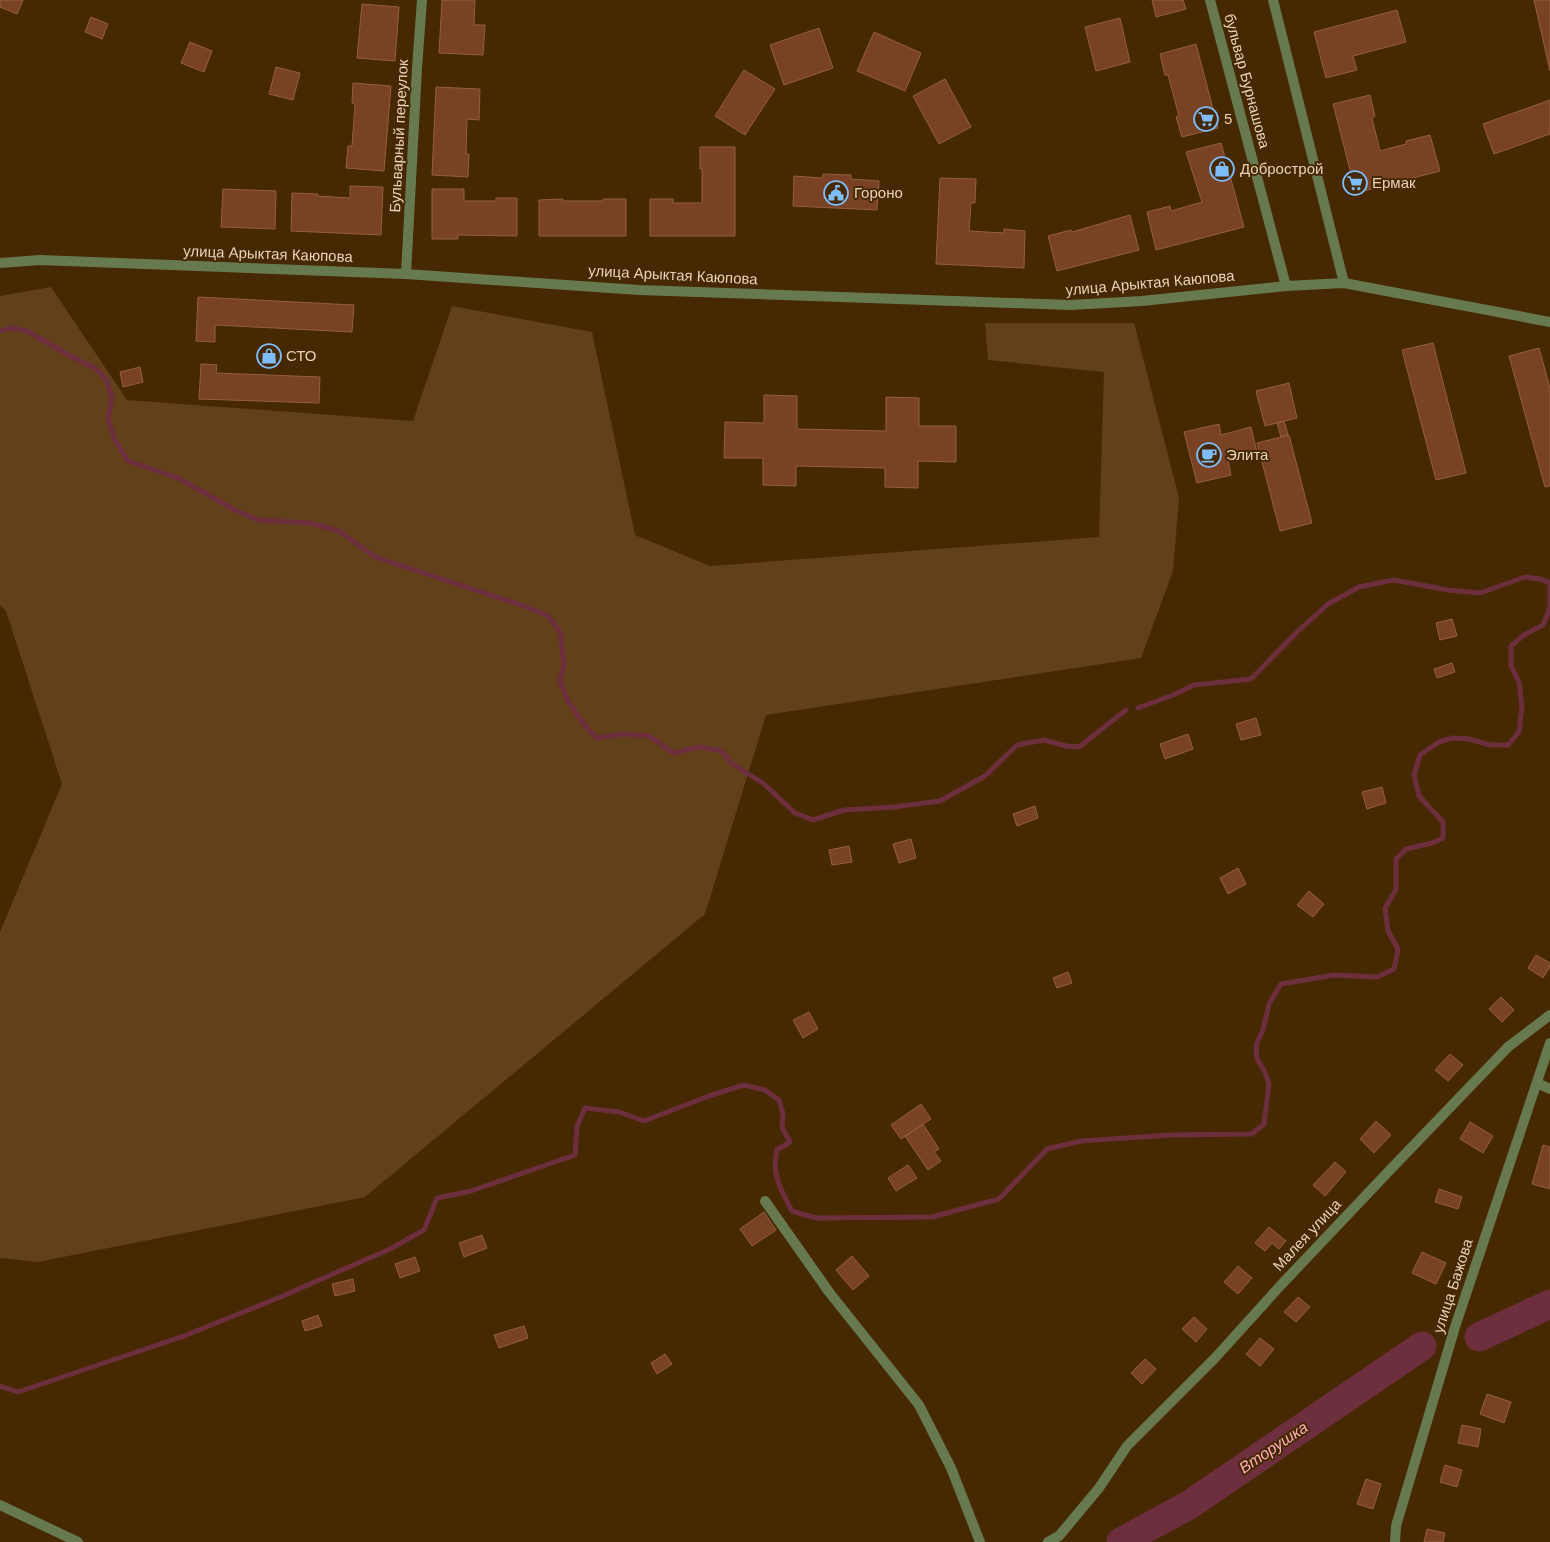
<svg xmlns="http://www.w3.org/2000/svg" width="1550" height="1542" viewBox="0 0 1550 1542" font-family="Helvetica,sans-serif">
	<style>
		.green { fill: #61401a }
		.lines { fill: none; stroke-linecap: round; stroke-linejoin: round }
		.stream { stroke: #6d2f3d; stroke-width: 5 }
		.river { stroke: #6d2f3d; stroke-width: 29 }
		.building { fill: #794224; stroke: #945e42 }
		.street { stroke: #677a4f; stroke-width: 10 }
		.labels { text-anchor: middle; stroke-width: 4; stroke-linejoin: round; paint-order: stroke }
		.street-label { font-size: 15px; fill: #e9d2ba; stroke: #462903 }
		.poi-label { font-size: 15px; fill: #e9d2ba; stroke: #462903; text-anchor: start }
		.water-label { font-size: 16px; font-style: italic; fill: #fcadbb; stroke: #462903 }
	</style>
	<rect width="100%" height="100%" fill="#462903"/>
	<!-- green -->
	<path class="green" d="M 51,287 L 127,400 L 413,421 L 452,306 L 592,332 L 635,535 L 710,566 L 1099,537 L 1104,372 L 988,360 L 985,323 L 1134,323 L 1179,498 L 1173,571 L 1141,658 L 766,715 L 705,914 L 365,1197 L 38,1262 L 0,1258 L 0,932 L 62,784 L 6,611 L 0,605 L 0,296 Z"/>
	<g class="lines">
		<!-- stream -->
		<path class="stream" d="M 0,331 L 12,328 L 27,331 L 72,357 L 95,368 L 106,379 L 112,397 L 108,419 L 115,440 L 128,461 L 178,478 L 235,510 L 258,520 L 310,523 L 339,531 L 375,557 L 524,606 L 548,616 L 560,632 L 564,664 L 560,681 L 568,701 L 586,727 L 597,738 L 623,734 L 649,736 L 673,753 L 700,747 L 722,751 L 731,763 L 764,784 L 795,813 L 813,820 L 844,810 L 894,807 L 940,801 L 985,776 L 1017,745 L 1044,740 L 1066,746 L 1079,747 L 1126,710
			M 0,1386 L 18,1392 L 184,1336 L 278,1298 L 390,1249 L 424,1230 L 437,1198 L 471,1191 L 575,1155 L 577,1126 L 585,1108 L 619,1112 L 644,1121 L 709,1096 L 744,1085 L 765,1090 L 779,1100 L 783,1114 L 782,1127 L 790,1142 L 777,1150 C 771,1175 781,1189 792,1211 L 816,1218 L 932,1217 L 999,1199 L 1047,1149 L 1081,1141 L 1171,1135 L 1252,1134 L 1264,1124 L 1269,1084 L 1265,1072 L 1257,1059 L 1256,1045 L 1263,1030 L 1269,1004 L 1281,984 L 1334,975 L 1377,977 L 1394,969 L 1398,949 L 1388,931 L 1385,908 L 1396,890 L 1396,859 L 1406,849 L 1432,843 L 1443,838 L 1443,822 L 1419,796 L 1414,775 L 1420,755 L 1439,742 L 1452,738 L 1469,739 L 1490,745 L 1508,745 L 1519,732 L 1522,707 L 1519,682 L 1511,666 L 1511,646 L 1524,635 L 1543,625 L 1550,608 L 1550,583 L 1540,579 L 1525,577 L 1480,593 L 1448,590 L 1394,580 L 1359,587 L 1328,604 L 1297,632 L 1251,679 L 1194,685 L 1173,695 L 1138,708"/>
		<!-- river -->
		<path class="river" d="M 1479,1337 L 1550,1304
			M 1121,1542 L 1189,1505 L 1422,1346"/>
	</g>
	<!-- building -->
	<path class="building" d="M 0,0 L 23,0 L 17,14 L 0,7 Z
		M 442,0 L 475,0 L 474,25 L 485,25 L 483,55 L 439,53 Z
		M 1152,0 L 1183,0 L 1186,9 L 1156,17 Z
		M 1534,0 L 1550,0 L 1550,71 Z
		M 362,4 L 399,7 L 395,61 L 357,58 Z
		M 1397,10 L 1406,42 L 1353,56 L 1357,70 L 1326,78 L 1314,32 Z
		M 91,17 L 108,24 L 102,39 L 85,32 Z
		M 1120,18 L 1130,62 L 1096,71 L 1085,27 Z
		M 819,28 L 833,68 L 784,85 L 770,45 Z
		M 874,32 L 921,53 L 905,91 L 857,71 Z
		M 190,42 L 212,51 L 204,72 L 181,63 Z
		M 1196,44 L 1218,128 L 1182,137 L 1176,117 L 1179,116 L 1168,75 L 1165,75 L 1160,54 Z
		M 276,67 L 300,73 L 293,100 L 269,94 Z
		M 744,70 L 775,89 L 745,135 L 715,116 Z
		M 945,79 L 971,127 L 939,144 L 913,96 Z
		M 353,83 L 391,86 L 384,171 L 346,168 L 348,146 L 352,146 L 355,104 L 352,103 Z
		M 436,87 L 480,89 L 479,120 L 467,119 L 466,154 L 469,154 L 468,177 L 432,175 Z
		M 1370,95 L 1375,116 L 1372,118 L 1380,151 L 1406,144 L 1406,141 L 1430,135 L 1440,171 L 1356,193 L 1333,104 Z
		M 1550,100 L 1550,134 L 1494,154 L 1483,124 Z
		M 1221,143 L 1244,227 L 1156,250 L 1147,212 L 1170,206 L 1171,211 L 1202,202 L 1186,152 Z
		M 700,147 L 735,147 L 735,236 L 650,236 L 650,199 L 673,199 L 673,203 L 702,203 L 702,168 L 700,169 Z
		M 823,174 L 851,175 L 851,179 L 879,181 L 877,210 L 793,206 L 794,176 L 822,178 Z
		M 940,178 L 976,179 L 975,203 L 971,203 L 969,231 L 1004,233 L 1004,229 L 1025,231 L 1024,268 L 936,264 Z
		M 350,186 L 383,187 L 381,235 L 291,231 L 292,193 L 318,194 L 317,196 L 350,198 Z
		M 223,189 L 276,191 L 275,229 L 221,227 Z
		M 432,189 L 464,189 L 464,201 L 496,201 L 496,198 L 517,198 L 517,236 L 458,235 L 458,239 L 432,239 Z
		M 563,199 L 563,201 L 603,201 L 603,199 L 626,199 L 626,236 L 539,236 L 539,200 Z
		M 1130,215 L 1139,250 L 1057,271 L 1048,236 L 1071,230 L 1072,232 Z
		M 198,297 L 354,305 L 352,332 L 215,325 L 215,342 L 196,341 Z
		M 1433,343 L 1466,473 L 1436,480 L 1402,350 Z
		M 1539,348 L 1550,388 L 1550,486 L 1545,487 L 1509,356 Z
		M 201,364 L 217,365 L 216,373 L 320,377 L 319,403 L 199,399 Z
		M 140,367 L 143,382 L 123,387 L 120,372 Z
		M 1289,383 L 1297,418 L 1265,426 L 1256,391 Z
		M 764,395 L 797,396 L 797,429 L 886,431 L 886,397 L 919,398 L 919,426 L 956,426 L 956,462 L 918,461 L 918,488 L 885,487 L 885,468 L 796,466 L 796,486 L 763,485 L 763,458 L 724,458 L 725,422 L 764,423 Z
		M 1284,421 L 1288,435 L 1281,437 L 1277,423 Z
		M 1219,424 L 1221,435 L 1251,427 L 1257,452 L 1228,460 L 1231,475 L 1197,483 L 1184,432 Z
		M 1289,435 L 1312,523 L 1280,531 L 1257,443 Z
		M 1452,619 L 1457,636 L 1440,640 L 1436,623 Z
		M 1452,663 L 1455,672 L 1437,678 L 1434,669 Z
		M 1256,718 L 1261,735 L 1241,740 L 1236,724 Z
		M 1188,734 L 1193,749 L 1165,759 L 1160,744 Z
		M 1382,787 L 1386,803 L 1367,809 L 1362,792 Z
		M 1035,806 L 1038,818 L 1017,826 L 1013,814 Z
		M 911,839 L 916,858 L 899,863 L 893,844 Z
		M 849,846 L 852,862 L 832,865 L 829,850 Z
		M 1238,868 L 1246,884 L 1228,894 L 1220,878 Z
		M 1309,891 L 1324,904 L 1313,917 L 1297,905 Z
		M 1536,955 L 1550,963 L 1550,967 L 1543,978 L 1528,968 Z
		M 1068,972 L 1072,983 L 1057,988 L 1053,978 Z
		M 1501,997 L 1514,1010 L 1502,1022 L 1489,1009 Z
		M 809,1012 L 818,1029 L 803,1038 L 793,1020 Z
		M 1450,1054 L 1463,1065 L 1448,1081 L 1435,1070 Z
		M 921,1104 L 931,1119 L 901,1139 L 891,1125 Z
		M 1376,1121 L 1391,1135 L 1374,1153 L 1360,1139 Z
		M 1470,1122 L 1493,1136 L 1483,1153 L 1460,1139 Z
		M 923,1124 L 939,1149 L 934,1152 L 941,1161 L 928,1170 L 905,1136 Z
		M 1543,1145 L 1550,1147 L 1550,1189 L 1532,1184 Z
		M 1335,1162 L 1346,1172 L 1325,1196 L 1313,1185 Z
		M 908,1165 L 917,1178 L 896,1191 L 888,1178 Z
		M 1439,1189 L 1462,1197 L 1458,1209 L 1435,1202 Z
		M 764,1212 L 776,1230 L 752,1246 L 740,1229 Z
		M 1269,1227 L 1286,1241 L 1279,1249 L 1272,1243 L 1265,1251 L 1255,1243 Z
		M 482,1235 L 487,1248 L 464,1257 L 459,1243 Z
		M 1422,1252 L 1446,1263 L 1436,1284 L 1412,1273 Z
		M 852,1256 L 869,1276 L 853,1290 L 836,1270 Z
		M 415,1257 L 420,1271 L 400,1278 L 395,1264 Z
		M 1238,1266 L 1252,1278 L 1238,1294 L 1224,1282 Z
		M 353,1279 L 355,1291 L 335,1296 L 332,1284 Z
		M 1298,1297 L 1310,1307 L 1296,1322 L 1284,1312 Z
		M 318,1315 L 322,1326 L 305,1331 L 302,1321 Z
		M 1194,1317 L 1207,1329 L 1196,1342 L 1182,1329 Z
		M 524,1326 L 528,1338 L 499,1348 L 494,1335 Z
		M 1260,1338 L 1274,1349 L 1260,1366 L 1246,1354 Z
		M 665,1354 L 672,1364 L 657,1374 L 651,1363 Z
		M 1145,1359 L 1156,1369 L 1142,1384 L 1131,1373 Z
		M 1487,1394 L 1511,1402 L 1504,1423 L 1480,1414 Z
		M 1462,1425 L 1481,1429 L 1478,1447 L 1458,1443 Z
		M 1445,1465 L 1462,1470 L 1457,1487 L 1440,1482 Z
		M 1366,1479 L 1381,1484 L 1373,1509 L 1357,1504 Z
		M 1427,1529 L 1445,1533 L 1443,1542 L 1424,1542 Z"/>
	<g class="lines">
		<!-- street -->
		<path class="street" d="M 1210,0 L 1286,286
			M 1273,0 L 1344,283
			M 0,263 L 40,260 L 406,274 L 639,290 L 1070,305 L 1142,301 L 1286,286 L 1344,283 L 1550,322
			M 406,274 L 417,68 L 422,0
			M 1537,1083 L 1550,1089
			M 765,1201 L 829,1292 L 919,1405 L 951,1468 L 980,1542
			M 0,1505 L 78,1542
			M 1048,1542 L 1059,1536 L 1099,1488 L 1127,1446 L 1215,1358 L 1281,1285 L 1389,1171 L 1508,1047 L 1550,1015
			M 1395,1542 L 1396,1526 L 1455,1327 L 1550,1043"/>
	</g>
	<!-- icons -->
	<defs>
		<g id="supermarket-ring" transform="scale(1.25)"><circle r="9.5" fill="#462903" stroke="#7ebdf9" stroke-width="1.5"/><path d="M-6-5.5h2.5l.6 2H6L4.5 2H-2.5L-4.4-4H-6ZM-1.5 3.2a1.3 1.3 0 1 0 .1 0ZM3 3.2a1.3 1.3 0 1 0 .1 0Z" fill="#7ebdf9"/></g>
		<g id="shop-ring" transform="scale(1.25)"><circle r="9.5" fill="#462903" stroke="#7ebdf9" stroke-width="1.5"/><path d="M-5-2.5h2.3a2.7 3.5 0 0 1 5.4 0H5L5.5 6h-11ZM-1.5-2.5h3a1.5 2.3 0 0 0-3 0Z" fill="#7ebdf9"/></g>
		<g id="civic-ring" transform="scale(1.25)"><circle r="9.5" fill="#462903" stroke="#7ebdf9" stroke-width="1.5"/><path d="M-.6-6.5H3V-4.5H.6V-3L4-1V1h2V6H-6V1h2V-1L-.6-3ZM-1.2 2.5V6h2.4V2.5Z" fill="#7ebdf9"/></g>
		<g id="cafe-ring" transform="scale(1.25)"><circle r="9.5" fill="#462903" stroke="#7ebdf9" stroke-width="1.5"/><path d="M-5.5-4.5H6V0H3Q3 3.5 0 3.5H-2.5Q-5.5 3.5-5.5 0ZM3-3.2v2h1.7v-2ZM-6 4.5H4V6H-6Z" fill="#7ebdf9"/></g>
	</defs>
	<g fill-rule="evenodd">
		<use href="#supermarket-ring" x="1206" y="119"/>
		<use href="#shop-ring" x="1222" y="169"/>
		<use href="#supermarket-ring" x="1355" y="183"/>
		<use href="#civic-ring" x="836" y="193"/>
		<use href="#shop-ring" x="269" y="356"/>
		<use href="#cafe-ring" x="1209" y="455"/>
	</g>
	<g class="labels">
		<!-- street labels -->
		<g class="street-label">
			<text transform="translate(1247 81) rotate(75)" y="5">бульвар Бурнашова</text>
			<text transform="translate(399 136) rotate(-87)" y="5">Бульварный переулок</text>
			<text transform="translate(268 254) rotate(2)" y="5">улица Арыктая Каюпова</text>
			<text transform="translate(673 275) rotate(3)" y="5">улица Арыктая Каюпова</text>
			<text transform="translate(1150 283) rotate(-5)" y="5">улица Арыктая Каюпова</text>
			<text transform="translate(1307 1235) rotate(-47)" y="5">Малея улица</text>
			<text transform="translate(1453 1286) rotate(-72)" y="5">улица Бажова</text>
		</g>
		<!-- poi labels -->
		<g class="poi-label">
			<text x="1224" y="124">5</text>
			<text x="1240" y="174">Добрострой</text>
			<text x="1372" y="188">Ермак</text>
			<text x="854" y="198">Гороно</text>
			<text x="286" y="361">СТО</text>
			<text x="1226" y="460">Элита</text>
		</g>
		<!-- water labels -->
		<g class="water-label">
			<text transform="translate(1273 1447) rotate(-34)" y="6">Вторушка</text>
		</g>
	</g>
</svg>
